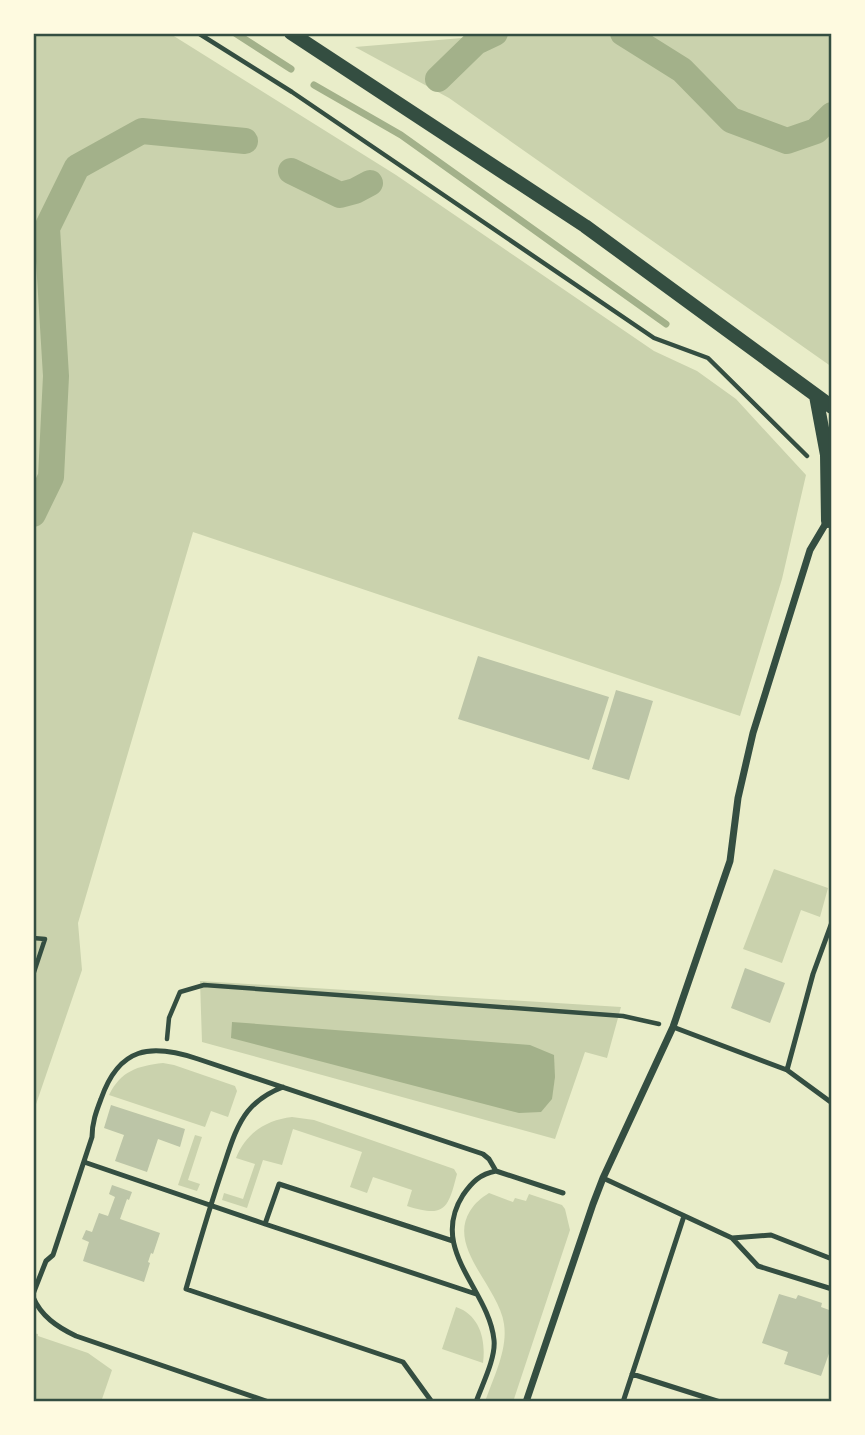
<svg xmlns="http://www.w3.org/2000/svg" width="865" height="1435" viewBox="0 0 865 1435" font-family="Helvetica,sans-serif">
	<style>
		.green { fill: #cad2ad }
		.water { fill: #a3b18a }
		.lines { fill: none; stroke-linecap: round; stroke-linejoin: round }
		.stream { stroke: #a3b18a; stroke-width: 7 }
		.canal { stroke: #a3b18a; stroke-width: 26 }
		.building { fill: #bcc5a7 }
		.path { stroke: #344e41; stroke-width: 4.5 }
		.service { stroke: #344e41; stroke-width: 5 }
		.minor { stroke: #344e41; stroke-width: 7 }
		.secondary { stroke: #344e41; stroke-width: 14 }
		.neatline { fill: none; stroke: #344e41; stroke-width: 2.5 }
	</style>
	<rect width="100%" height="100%" fill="#e9edc9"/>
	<!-- green -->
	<path class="green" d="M 33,33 L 169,33 L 396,175 L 654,351 L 697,371 L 736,399 L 806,475 L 782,579 L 740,716 L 193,532 L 78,923 L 82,970 L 33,1113 Z
		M 522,33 L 832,33 L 832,367 L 449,98 L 355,47 Z
		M 774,869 L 828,888 L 820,917 L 801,910 L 782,963 L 743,949 Z
		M 200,981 L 621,1007 L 607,1058 L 585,1052 L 555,1139 L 202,1042 Z
		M 163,1063 L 174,1065 L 235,1086 L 237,1091 L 228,1117 L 211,1111 L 205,1127 L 109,1095 C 121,1071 137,1066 163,1063 Z
		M 292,1117 L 314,1120 L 454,1169 L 457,1174 C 448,1209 445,1218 407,1206 L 412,1190 L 373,1177 L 367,1193 L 350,1187 L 362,1152 L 293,1129 L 282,1165 L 263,1160 L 247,1208 L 222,1200 L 224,1193 L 243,1199 L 255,1164 L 236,1158 C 246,1133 266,1120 292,1117 Z
		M 195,1135 L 202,1137 L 188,1180 L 200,1184 L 197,1191 L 178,1185 Z
		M 489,1193 L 513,1202 L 515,1198 L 526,1201 L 529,1194 L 562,1205 L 565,1209 L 570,1230 L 513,1402 L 485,1402 C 493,1378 508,1350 504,1324 C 499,1287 447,1248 470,1211 C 475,1203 481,1198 489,1193 Z
		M 456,1307 C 480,1315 486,1340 483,1363 L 442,1349 Z
		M 33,1333 L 38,1334 L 38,1336 L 88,1353 L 112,1370 L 101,1402 L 33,1402 Z"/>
	<!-- water -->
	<path class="water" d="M 232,1022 L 530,1045 L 554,1055 L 555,1077 L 552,1099 L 541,1112 L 519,1113 L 231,1038 Z"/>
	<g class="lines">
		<!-- stream -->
		<path class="stream" d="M 235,33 L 291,69
			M 314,85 L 401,135 L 666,324"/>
		<!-- canal -->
		<path class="canal" d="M 623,33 L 682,70 L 731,120 L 787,141 L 816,131 L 832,115
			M 438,79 L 476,42 L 495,33
			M 291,171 L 340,195 L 355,191 L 370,183
			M 33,514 L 51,477 L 56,376 L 47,228 L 77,167 L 142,131 L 245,141"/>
	</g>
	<!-- building -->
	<path class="building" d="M 478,656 L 609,697 L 589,760 L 458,719 Z
		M 616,690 L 653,701 L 629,780 L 592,769 Z
		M 745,968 L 785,983 L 770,1023 L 731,1008 Z
		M 111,1105 L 185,1129 L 180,1147 L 158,1139 L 147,1172 L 115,1161 L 124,1135 L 104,1128 Z
		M 112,1185 L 132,1192 L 129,1200 L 127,1199 L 120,1219 L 160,1233 L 153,1254 L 151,1253 L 148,1262 L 150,1263 L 144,1282 L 83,1261 L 89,1242 L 82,1239 L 86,1230 L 92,1232 L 99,1213 L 108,1216 L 115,1197 L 109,1194 Z
		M 779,1294 L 796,1299 L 798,1295 L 822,1303 L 821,1307 L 832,1311 L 832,1345 L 821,1376 L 784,1364 L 788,1352 L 762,1343 Z"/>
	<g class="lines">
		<!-- path -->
		<path class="path" d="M 198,33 L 292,92 L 654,338 L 708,358 L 807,456
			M 33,938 L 45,939 L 33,975
			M 167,1039 L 169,1018 L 180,992 L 204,985 L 623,1016 L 659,1024"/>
		<!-- service -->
		<path class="service" d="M 673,1027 L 787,1070 L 813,974 L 832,922
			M 787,1070 L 832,1103
			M 283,1087 C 270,1092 257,1100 248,1111 C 236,1126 230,1147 224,1165 C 210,1206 198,1247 186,1289 L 403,1362 L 432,1402
			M 84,1162 L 265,1224
			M 603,1178 L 732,1238 L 758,1266 L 832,1289
			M 732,1238 L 771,1235 L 832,1259
			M 453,1241 L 279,1184 L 265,1224 L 476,1294
			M 33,1294 L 46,1261 L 53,1255 L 92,1137 C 92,1123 96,1112 101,1099 C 119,1047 150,1043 198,1059 L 483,1154 L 489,1159 L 496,1171
			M 33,1297 C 41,1316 57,1327 76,1336 L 269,1402
			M 632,1374 L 720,1402
			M 476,1402 C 482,1385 496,1358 494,1340 C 489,1289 428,1250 463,1195 C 472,1182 480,1174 496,1171 L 563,1193
			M 623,1402 L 684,1216"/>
		<!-- minor -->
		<path class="minor" d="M 526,1402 L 593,1204 L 603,1178 L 673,1027 L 730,861 L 738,798 L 753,733 L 810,550 L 829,518"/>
		<!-- secondary -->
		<path class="secondary" d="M 291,33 L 585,226 L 832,407
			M 816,396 L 827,455 L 828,521"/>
	</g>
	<!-- border -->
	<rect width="865" height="1435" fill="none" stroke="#fefae0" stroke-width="70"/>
	<rect x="35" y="35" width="795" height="1365" class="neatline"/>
</svg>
